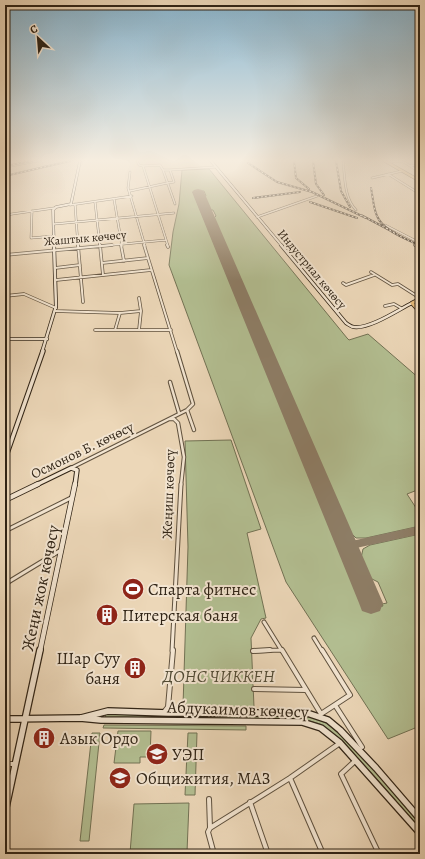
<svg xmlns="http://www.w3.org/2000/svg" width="425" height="859" viewBox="0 0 425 859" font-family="Alegreya,serif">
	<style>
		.green { fill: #b3bf92; stroke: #727254 }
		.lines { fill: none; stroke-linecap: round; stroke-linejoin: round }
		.taxiway { fill: #8e7e67; fill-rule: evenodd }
		.runway { fill: #8e7e67; fill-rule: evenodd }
		.minor-far4-casing { stroke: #5f513e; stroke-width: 2.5 }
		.minor-far3-casing { stroke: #5f513e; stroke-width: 3.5 }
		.minor-far2-casing { stroke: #5f513e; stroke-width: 4.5 }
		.minor-far1-casing { stroke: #5f513e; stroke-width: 5 }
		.minor-casing { stroke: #5f513e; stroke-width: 6 }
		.secondary-far4-casing { stroke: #302416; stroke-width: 3 }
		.secondary-far3-casing { stroke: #302416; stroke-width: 4 }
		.secondary-far2-casing { stroke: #302416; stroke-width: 5.5 }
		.secondary-far1-casing { stroke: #302416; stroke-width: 6 }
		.secondary-casing { stroke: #302416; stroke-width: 8 }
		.primary-far1-casing { stroke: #302416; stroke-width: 3.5 }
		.primary-casing { stroke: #302416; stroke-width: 4.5 }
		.minor-far4 { stroke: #f3e5d1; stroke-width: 1.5 }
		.minor-far3 { stroke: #f3e5d1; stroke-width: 2 }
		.minor-far2 { stroke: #f3e5d1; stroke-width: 2.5 }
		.minor-far1 { stroke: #f3e5d1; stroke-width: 3 }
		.minor { stroke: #f3e5d1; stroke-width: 4 }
		.secondary-far4 { stroke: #f3e5d1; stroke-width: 2 }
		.secondary-far3 { stroke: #f3e5d1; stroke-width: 2.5 }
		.secondary-far2 { stroke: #f3e5d1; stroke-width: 3.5 }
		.secondary-far1 { stroke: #f3e5d1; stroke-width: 4.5 }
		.secondary { stroke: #f3e5d1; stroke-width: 5.5 }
		.primary-far1 { stroke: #e6bc7c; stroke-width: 2.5 }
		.primary { stroke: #e6bc7c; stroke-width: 3 }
		.rail-casing { stroke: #302416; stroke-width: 2 }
		.rail { stroke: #f3e5d1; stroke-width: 1; stroke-dasharray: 2; stroke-linecap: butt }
		.labels { text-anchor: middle; stroke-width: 4; stroke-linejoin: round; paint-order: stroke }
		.far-street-label { font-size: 12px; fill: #302416; stroke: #f3e5d1 }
		.street-label { font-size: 14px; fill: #302416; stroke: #f3e5d1 }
		.near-street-label { font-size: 17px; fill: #302416; stroke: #f3e5d1 }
		.near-poi-label { font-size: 17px; fill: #302416; stroke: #f3e5d1; text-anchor: start }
		.near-park-label { font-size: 17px; font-style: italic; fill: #514b35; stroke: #f3e5d1 }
	</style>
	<rect width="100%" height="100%" fill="#ecd7b8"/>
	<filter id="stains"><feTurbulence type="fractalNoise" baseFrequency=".005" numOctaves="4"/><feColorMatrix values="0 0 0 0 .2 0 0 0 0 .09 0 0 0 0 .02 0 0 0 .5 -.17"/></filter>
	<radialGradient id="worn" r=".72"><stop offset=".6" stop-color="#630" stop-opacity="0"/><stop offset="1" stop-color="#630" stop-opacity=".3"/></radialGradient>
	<!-- green -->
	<path class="green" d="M 209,169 L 347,338 L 349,340 L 368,334 L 420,379 L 420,489 L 407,494 L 420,514 L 420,526 L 366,538 L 356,538 L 350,532 L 214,218 L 216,216 L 213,210 L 210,210 L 204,197 L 206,196 L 204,191 L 193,192 L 364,610 L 383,606 L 382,604 L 387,603 L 378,582 L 370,578 L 361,558 L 363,549 L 370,545 L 420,534 L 420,726 L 388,739 L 286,582 L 169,265 L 173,232 L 179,204 L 182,170 Z
		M 231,440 L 261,529 L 247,533 L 266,618 L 261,619 L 251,638 L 254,707 L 183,706 L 188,547 L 185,441 Z
		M 107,714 L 240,716 L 240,717 L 239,719 L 106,718 L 105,716 Z
		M 249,714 L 306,717 L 315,718 L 326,723 L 344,738 L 380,777 L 420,825 L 420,829 L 378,780 L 345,744 L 320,724 L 306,720 L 249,719 L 246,717 Z
		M 104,725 L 246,726 L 246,730 L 103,728 Z
		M 118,731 L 151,731 L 150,757 L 140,757 L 140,763 L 114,763 Z
		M 92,733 L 100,733 L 89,841 L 80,841 Z
		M 188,733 L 197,733 L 195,795 L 185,795 Z
		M 189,803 L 187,852 L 130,853 L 134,804 Z"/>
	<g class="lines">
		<!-- taxiway -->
		<path class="taxiway" d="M 420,526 L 420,534 L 347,550 L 344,549 L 342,546 L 344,543 L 347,542 Z"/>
		<!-- runway -->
		<path class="runway" d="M 198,189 L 202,190 L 204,192 L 383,603 L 380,611 L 371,614 L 362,611 L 359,603 L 192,192 L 194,190 Z"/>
		<!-- minor-far4 casing -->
		<g class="minor-far4-casing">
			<path id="minor-far4" d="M 137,161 L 139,165 L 143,166 L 168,246
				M 343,161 C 345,177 344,198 356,210
				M 402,161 L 420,172
				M 388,162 L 403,161
				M 411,165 L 420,166
				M 143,166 L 160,165 L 163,170
				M 5,167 L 37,161
				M 170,170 L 163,170 L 175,204
				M 130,172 L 128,188 L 145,246
				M 388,174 L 420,194
				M 372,178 L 402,171
				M 167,183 L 174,182 L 170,170 L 215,167
				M 130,191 L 167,183
				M 114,199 L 122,246
				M 95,202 L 100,246
				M 75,204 L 78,246
				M 70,205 L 132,196
				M 32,211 L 31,238 L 54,236
				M 5,215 L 54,208
				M 257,217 L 317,196
				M 54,224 L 174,213
				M 385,225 L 420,243
				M 415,245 L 417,246
				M 102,246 L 166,240"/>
		</g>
		<!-- minor-far3 casing -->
		<g class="minor-far3-casing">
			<path id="minor-far3" d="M 78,245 L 83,302
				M 100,245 L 103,275
				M 121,245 L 124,261
				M 144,245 L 177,352
				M 167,245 L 168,247
				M 415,245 L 420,248
				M 5,255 L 112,245
				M 102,263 L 148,258
				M 55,268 L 80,265
				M 371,272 L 392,285 L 398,284 L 420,298
				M 56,280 L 151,270
				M 343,283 L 346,285 L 374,275
				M 5,296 L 24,294 L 56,308
				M 385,306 L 394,304 L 401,308
				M 55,311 L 120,313 L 141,311 L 139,298
				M 95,330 L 171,330
				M 115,330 L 120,313
				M 139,330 L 141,311"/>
		</g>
		<!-- minor-far2 casing -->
		<g class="minor-far2-casing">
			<path id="minor-far2" d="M 170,382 L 179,413
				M 187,410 L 194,430
				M 170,419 L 174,419 L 178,423 L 184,457 L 181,485
				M 71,468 L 187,410 L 193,404 L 177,351"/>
		</g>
		<!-- minor-far1 casing -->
		<g class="minor-far1-casing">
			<path id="minor-far1" d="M 5,531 L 71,498
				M 5,584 L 61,550
				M 264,622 L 282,651
				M 314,638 L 322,651
				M 172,651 L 181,484
				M 253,651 L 281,650"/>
		</g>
		<!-- minor casing -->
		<g class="minor-casing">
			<path id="minor" d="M 282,650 L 321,714
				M 253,651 L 270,650
				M 254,689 L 306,690
				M 335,705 L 362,747
				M 164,712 L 168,707 L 173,650
				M 321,714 L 350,695 L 322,650
				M 355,761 L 341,774 L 379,854
				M 5,764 L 15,764
				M 290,778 L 323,854
				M 209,799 L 210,828 L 208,832 L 214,854
				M 250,802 L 268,854
				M 210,828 L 290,778 L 340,743"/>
		</g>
		<!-- secondary-far4 casing -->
		<g class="secondary-far4-casing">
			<path id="secondary-far4" d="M 211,161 L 282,246
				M 54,246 L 53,210 L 56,207 L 71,204 L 80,161"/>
		</g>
		<!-- secondary-far3 casing -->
		<g class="secondary-far3-casing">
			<path id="secondary-far3" d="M 281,245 L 346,323 C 349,325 351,327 354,327 C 370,329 398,310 412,303
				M 5,339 L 47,339
				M 42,352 L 56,306 L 54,245"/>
		</g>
		<!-- secondary-far2 casing -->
		<g class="secondary-far2-casing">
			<path id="secondary-far2" d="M 5,459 L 43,351
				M 36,485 L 71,468 L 77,470 L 75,485"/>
		</g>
		<!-- secondary-far1 casing -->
		<g class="secondary-far1-casing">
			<path id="secondary-far1" d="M 5,500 L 38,484
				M 40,651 L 75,484"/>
		</g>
		<!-- secondary casing -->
		<g class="secondary-casing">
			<path id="secondary" d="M 81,718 L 108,711 L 168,713 L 307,713 L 328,720 L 340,730 L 376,768 L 420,819
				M 5,719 L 80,718 L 101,720 L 302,722 L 321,728 L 340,743 L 420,833
				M 5,812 L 40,650"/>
		</g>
		<!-- primary-far1 casing -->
		<g class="primary-far1-casing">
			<path id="primary-far1" d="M 385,161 L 420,181"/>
		</g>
		<!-- primary casing -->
		<g class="primary-casing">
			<path id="primary" d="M 420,299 L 412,303 L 420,312"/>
		</g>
		<!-- minor-far4 -->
		<use href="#minor-far4" class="minor-far4"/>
		<!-- minor-far3 -->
		<use href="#minor-far3" class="minor-far3"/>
		<!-- minor-far2 -->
		<use href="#minor-far2" class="minor-far2"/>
		<!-- minor-far1 -->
		<use href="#minor-far1" class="minor-far1"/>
		<!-- minor -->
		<use href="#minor" class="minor"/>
		<!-- secondary-far4 -->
		<use href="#secondary-far4" class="secondary-far4"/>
		<!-- secondary-far3 -->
		<use href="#secondary-far3" class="secondary-far3"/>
		<!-- secondary-far2 -->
		<use href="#secondary-far2" class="secondary-far2"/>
		<!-- secondary-far1 -->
		<use href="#secondary-far1" class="secondary-far1"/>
		<!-- secondary -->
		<use href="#secondary" class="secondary"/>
		<!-- primary-far1 -->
		<use href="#primary-far1" class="primary-far1"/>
		<!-- primary -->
		<use href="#primary" class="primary"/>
		<!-- rail casing -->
		<g class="rail-casing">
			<path id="rail" d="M 294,161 L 296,178 L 309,189
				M 313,161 L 316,184 L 324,195
				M 336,161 L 341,191 L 350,207
				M 248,163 L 277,182 L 312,192 L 366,218
				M 5,166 L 32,161
				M 5,176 L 70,161
				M 371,188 C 373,197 373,207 377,216 C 384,232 406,238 420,246
				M 253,198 L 300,192
				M 310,202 L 357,218
				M 361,215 L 395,233"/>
		</g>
		<!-- rail -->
		<use href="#rail" class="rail"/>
	</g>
	<!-- sky -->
	<linearGradient id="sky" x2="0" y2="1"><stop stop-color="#88b6d1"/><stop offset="0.57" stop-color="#f6eddf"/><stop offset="1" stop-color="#f6eddf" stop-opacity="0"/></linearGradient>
	<rect width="425" height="281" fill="url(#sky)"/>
	<!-- icons -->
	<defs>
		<g id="stadium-disc" transform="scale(1.15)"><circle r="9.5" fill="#8f2418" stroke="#f3e5d1"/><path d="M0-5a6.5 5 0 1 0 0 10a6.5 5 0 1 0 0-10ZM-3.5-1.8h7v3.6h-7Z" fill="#fff"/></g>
		<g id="building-disc" transform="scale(1.15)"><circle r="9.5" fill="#8f2418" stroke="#f3e5d1"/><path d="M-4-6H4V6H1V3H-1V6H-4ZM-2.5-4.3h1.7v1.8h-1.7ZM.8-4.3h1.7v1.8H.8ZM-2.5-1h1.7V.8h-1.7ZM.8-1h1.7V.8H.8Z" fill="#fff"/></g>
		<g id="university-disc" transform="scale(1.15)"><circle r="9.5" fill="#8f2418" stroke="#f3e5d1"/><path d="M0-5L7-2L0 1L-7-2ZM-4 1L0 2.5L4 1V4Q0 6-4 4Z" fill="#fff"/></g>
	</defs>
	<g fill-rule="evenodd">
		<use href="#stadium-disc" x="133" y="589"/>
		<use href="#building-disc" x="107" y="615"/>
		<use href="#building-disc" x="135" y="668"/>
		<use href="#building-disc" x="44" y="738"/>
		<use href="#university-disc" x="157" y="754"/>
		<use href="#university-disc" x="120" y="778"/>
	</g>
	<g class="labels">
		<!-- far-street labels -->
		<g class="far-street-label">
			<text transform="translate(85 238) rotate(-5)" y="4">Жаштык көчөсү</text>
			<text transform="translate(312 269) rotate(50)" y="4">Индустриал көчөсү</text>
		</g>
		<!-- street labels -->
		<g class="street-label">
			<text transform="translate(82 450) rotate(-26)" y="5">Осмонов Б. көчөсү</text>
			<text transform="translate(168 494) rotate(-88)" y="5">Жеңиш көчөсү</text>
		</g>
		<!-- near-street labels -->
		<g class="near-street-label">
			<text transform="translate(40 588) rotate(-78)" y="6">Жеңи жок көчөсү</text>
			<text transform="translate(238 709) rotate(2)" y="6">Абдукаимов көчөсү</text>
		</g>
		<!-- near-poi labels -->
		<g class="near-poi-label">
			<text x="148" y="595">Спарта фитнес</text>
			<text x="122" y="621">Питерская баня</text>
			<text x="120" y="664" text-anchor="end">Шар Суу<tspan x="120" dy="20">баня</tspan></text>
			<text x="60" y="744">Азык Ордо</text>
			<text x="172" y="760">УЭП</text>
			<text x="136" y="784">Общижития, МАЗ</text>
		</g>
		<!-- near-park labels -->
		<g class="near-park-label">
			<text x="219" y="682">ДОНС ЧИККЕН</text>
		</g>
	</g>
	<!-- margin -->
	<rect width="425" height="859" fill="none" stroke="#ecd7b8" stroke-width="20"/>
	<rect x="6" y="6" width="413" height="847" fill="none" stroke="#302416" stroke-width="2"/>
	<rect x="10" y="10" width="405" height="839" fill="none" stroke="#302416"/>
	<!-- north arrow -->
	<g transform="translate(38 38) rotate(334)" stroke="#f3e5d1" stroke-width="3" paint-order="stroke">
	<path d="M0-3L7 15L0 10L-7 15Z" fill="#302416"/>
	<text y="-6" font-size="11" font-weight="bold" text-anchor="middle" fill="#302416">С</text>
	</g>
	<rect width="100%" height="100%" filter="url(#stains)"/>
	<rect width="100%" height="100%" fill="url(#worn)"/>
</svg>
